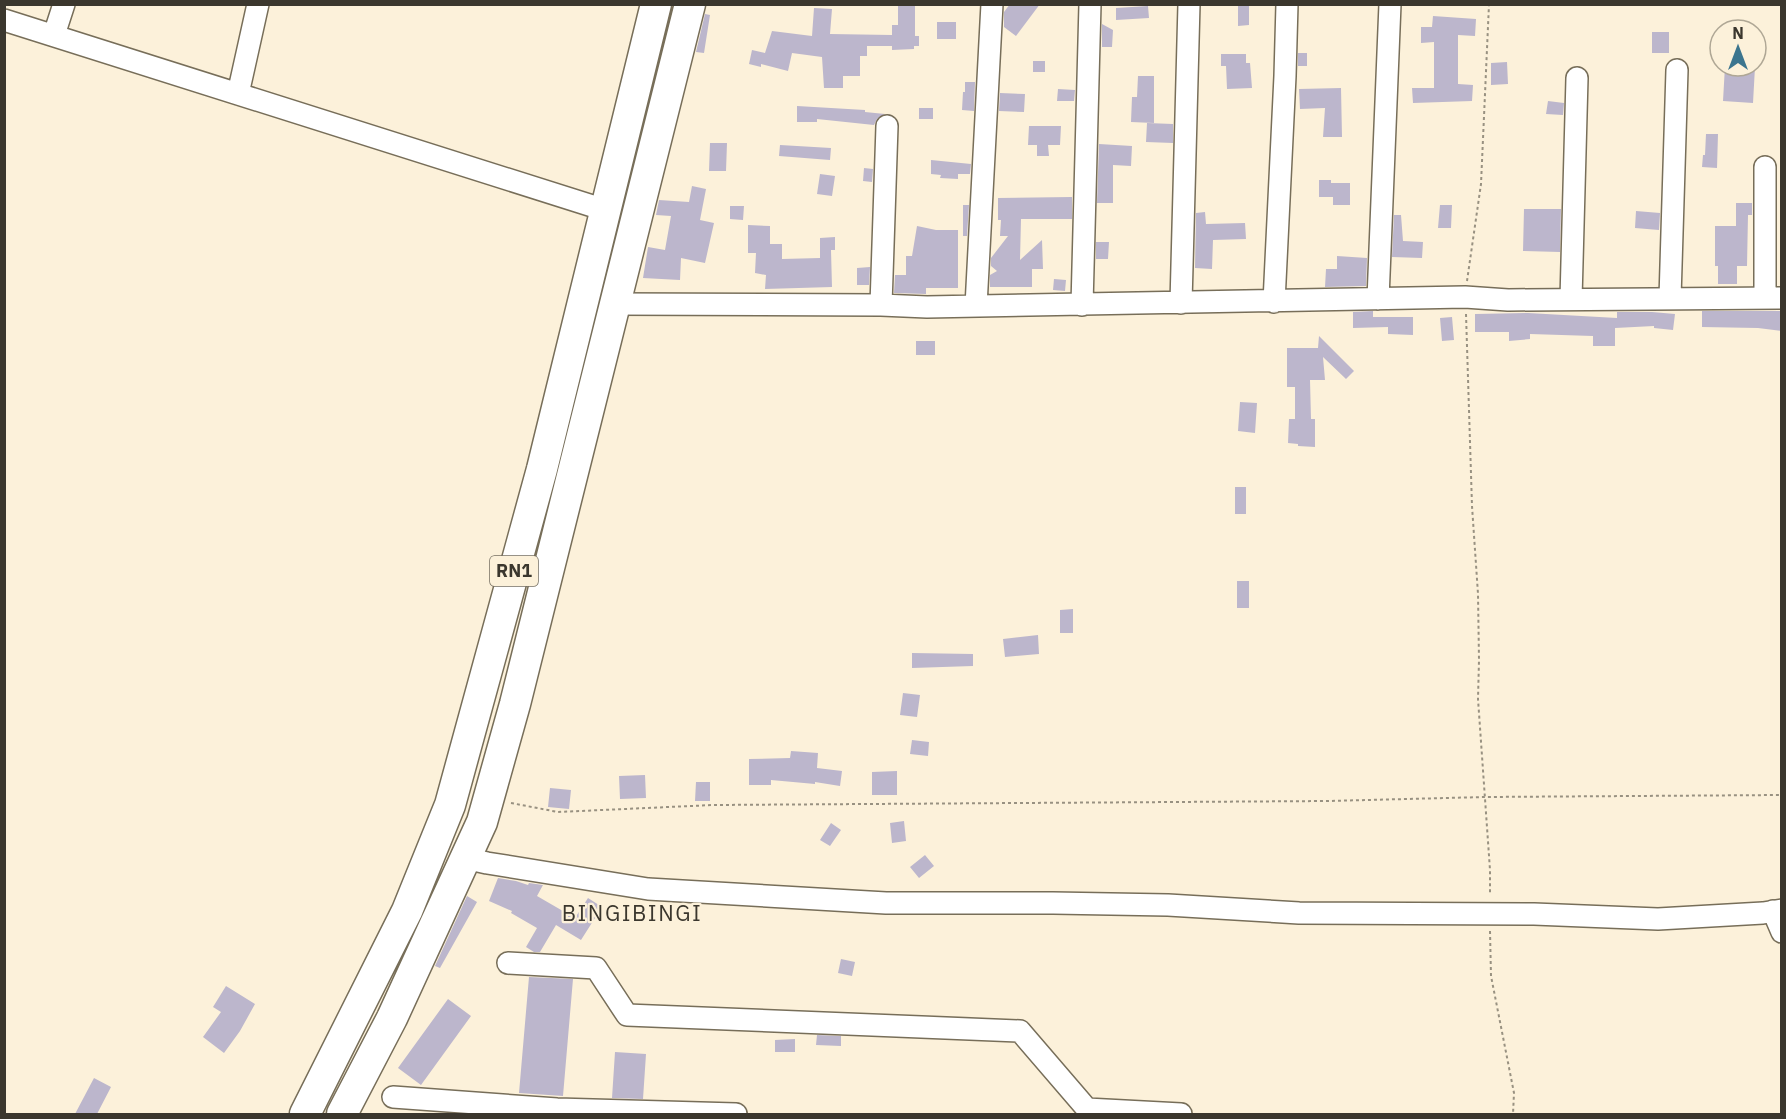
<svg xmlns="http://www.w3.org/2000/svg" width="1786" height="1119" viewBox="0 0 1786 1119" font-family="'IBM Plex Sans',sans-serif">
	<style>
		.building { fill: #bcb6cc }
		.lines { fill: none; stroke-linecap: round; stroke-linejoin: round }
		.minor-casing { stroke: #776e59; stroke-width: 24 }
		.highway-casing { stroke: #776e59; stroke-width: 33 }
		.path { stroke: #989181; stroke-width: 2; stroke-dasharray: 3 3; stroke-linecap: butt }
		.minor { stroke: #fff; stroke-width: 21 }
		.highway { stroke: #fff; stroke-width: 30 }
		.labels { text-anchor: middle; stroke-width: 4.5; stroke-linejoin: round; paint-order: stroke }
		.shield { fill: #fcf1da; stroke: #756f62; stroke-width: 1.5 }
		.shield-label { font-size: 18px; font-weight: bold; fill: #3b372e }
		.quarter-label { font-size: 22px; letter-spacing: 1.5px; fill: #3b372e; stroke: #fcf1da }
	</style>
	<rect width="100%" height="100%" fill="#fcf1da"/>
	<!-- building -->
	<path class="building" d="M 898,4 L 915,4 L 915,36 L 919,36 L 919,46 L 914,46 L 914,49 L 892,50 L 892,46 L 867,46 L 867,56 L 860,56 L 860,76 L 843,76 L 843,88 L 824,88 L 822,57 L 792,53 L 788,71 L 761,64 L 761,67 L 749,64 L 752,50 L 765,53 L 772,31 L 812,36 L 814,8 L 832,9 L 830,34 L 892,35 L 892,25 L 898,25 Z
		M 1010,4 L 1040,4 L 1016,36 L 1004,27 L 1004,12 Z
		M 1238,4 L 1249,4 L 1249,25 L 1238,26 Z
		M 1148,6 L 1149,18 L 1116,20 L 1116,8 Z
		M 705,14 L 710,15 L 704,53 L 696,52 Z
		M 1433,16 L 1476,19 L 1475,36 L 1458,35 L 1458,84 L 1473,85 L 1472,101 L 1413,103 L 1412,88 L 1434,88 L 1434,42 L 1421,43 L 1421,27 L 1432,27 Z
		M 937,22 L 956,22 L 956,39 L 937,39 Z
		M 1102,24 L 1113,30 L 1112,47 L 1102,47 Z
		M 1652,32 L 1669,32 L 1669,53 L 1652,53 Z
		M 1298,53 L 1307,53 L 1307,66 L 1298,66 Z
		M 1221,54 L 1246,54 L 1246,63 L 1250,63 L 1252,88 L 1227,89 L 1226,66 L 1221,66 Z
		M 1033,61 L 1045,61 L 1045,72 L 1033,72 Z
		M 1507,62 L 1508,84 L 1491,85 L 1491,63 Z
		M 1725,66 L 1755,67 L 1753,103 L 1723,101 Z
		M 1138,76 L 1154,76 L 1154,123 L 1131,122 L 1132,97 L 1137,97 Z
		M 965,82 L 975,82 L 974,111 L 962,110 L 963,92 L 965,92 Z
		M 1341,88 L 1342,137 L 1323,137 L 1325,108 L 1300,109 L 1299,89 Z
		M 1058,89 L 1075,90 L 1074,101 L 1057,101 Z
		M 1000,93 L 1025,94 L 1024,112 L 999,111 Z
		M 1548,101 L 1564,103 L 1563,115 L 1546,114 Z
		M 797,106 L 865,110 L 865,112 L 885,114 L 877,119 L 874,125 L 817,119 L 817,122 L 797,122 Z
		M 919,108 L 933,108 L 933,119 L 919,119 Z
		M 1147,123 L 1173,124 L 1173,143 L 1146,142 Z
		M 1029,126 L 1061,126 L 1060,145 L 1048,145 L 1049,156 L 1037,156 L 1037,145 L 1028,145 Z
		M 1706,134 L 1718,134 L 1717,168 L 1702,167 L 1703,155 L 1705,155 Z
		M 710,143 L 727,143 L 726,171 L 709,171 Z
		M 1099,144 L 1132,146 L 1131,166 L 1113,165 L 1113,203 L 1097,203 Z
		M 780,145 L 831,148 L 830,160 L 779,156 Z
		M 931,160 L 971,164 L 970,174 L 958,174 L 958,179 L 940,178 L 941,175 L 931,174 Z
		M 864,168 L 873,169 L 872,182 L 863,181 Z
		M 820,174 L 835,176 L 832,196 L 817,194 Z
		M 1319,180 L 1331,180 L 1331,183 L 1350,183 L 1350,205 L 1333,205 L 1333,197 L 1319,197 Z
		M 692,186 L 706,189 L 700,220 L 714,223 L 705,263 L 681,258 L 680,280 L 643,278 L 648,247 L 665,250 L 671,216 L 656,215 L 659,200 L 689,202 Z
		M 1072,197 L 1072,219 L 1021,219 L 1020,260 L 1042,240 L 1043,269 L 1032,269 L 1032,287 L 990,287 L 990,275 L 997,271 L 991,266 L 991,258 L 1008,236 L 1000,236 L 1001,220 L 998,220 L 998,198 Z
		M 1736,203 L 1752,203 L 1752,215 L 1748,215 L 1747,266 L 1737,266 L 1737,284 L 1718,284 L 1718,266 L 1715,266 L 1715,226 L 1736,226 Z
		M 963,205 L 969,205 L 967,236 L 963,236 Z
		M 1440,205 L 1452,205 L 1451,228 L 1438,228 Z
		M 730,206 L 744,206 L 743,220 L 730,219 Z
		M 1524,209 L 1561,209 L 1560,252 L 1523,251 Z
		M 1636,211 L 1660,213 L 1659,230 L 1635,228 Z
		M 1205,212 L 1206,224 L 1245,223 L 1246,239 L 1213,240 L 1212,269 L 1195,268 L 1196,213 Z
		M 1394,215 L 1401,215 L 1403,241 L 1423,242 L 1422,258 L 1392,257 Z
		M 748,225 L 770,226 L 770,244 L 782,244 L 782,259 L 820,258 L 820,238 L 835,237 L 835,250 L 831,250 L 832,287 L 765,289 L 766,275 L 755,273 L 756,253 L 748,253 Z
		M 917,226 L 936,230 L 958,230 L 958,288 L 926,288 L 926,294 L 894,293 L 895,275 L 906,275 L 906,256 L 912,256 Z
		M 1096,242 L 1109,242 L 1108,259 L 1096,259 Z
		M 1337,256 L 1367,258 L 1366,286 L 1325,287 L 1326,269 L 1337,269 Z
		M 870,267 L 869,285 L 857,285 L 857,268 Z
		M 1054,279 L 1066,280 L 1065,291 L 1053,290 Z
		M 1373,311 L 1373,317 L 1413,317 L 1413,335 L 1388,334 L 1388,327 L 1353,328 L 1353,312 Z
		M 1702,311 L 1782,311 L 1782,331 L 1758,328 L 1702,327 Z
		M 1617,312 L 1652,312 L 1675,314 L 1673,330 L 1654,328 L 1654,326 L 1615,328 L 1615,346 L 1593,346 L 1593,336 L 1530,334 L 1530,339 L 1509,341 L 1509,332 L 1475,332 L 1475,314 L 1528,313 L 1617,318 Z
		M 1452,317 L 1454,340 L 1442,341 L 1440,318 Z
		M 1319,336 L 1354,371 L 1346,379 L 1323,357 L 1325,380 L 1310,380 L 1311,419 L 1315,419 L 1315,447 L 1298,446 L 1298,444 L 1288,443 L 1289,419 L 1295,419 L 1295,387 L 1287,387 L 1287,348 L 1318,348 Z
		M 916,341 L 935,341 L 935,355 L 916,355 Z
		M 1240,402 L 1257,403 L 1255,433 L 1238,431 Z
		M 1235,487 L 1246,487 L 1246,514 L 1235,514 Z
		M 1237,581 L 1249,581 L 1249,608 L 1237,608 Z
		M 1073,609 L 1073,633 L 1060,633 L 1060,610 Z
		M 1038,635 L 1039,654 L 1005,657 L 1003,639 Z
		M 912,653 L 973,654 L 973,666 L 912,668 Z
		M 903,693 L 920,695 L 917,717 L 900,715 Z
		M 912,740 L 929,742 L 928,756 L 910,754 Z
		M 791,751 L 818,753 L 817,768 L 842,771 L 840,786 L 815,782 L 815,784 L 771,780 L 771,785 L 749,785 L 749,759 L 790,758 Z
		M 897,771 L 897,795 L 872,795 L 872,772 Z
		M 645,775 L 646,798 L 620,799 L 619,776 Z
		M 696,782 L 710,782 L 710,801 L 695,801 Z
		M 550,788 L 571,790 L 569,809 L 548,807 Z
		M 904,821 L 906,841 L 892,843 L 890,823 Z
		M 831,823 L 841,830 L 830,846 L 820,840 Z
		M 925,855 L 934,866 L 919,878 L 910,867 Z
		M 498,878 L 516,881 L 528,885 L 529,883 L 543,885 L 537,896 L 575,918 L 588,898 L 602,907 L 581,940 L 556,925 L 540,952 L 534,952 L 526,947 L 537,928 L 511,913 L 512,911 L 489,901 Z
		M 467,896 L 477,902 L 440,968 L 435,966 Z
		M 841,959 L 855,962 L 852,976 L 838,973 Z
		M 529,977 L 573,979 L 563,1096 L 519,1093 Z
		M 226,986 L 255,1004 L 240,1031 L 224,1053 L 203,1037 L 221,1012 L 213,1007 Z
		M 448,999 L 471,1016 L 421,1085 L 398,1068 Z
		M 817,1035 L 841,1036 L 841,1046 L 816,1045 Z
		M 795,1039 L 795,1052 L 775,1052 L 775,1040 Z
		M 615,1052 L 646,1054 L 643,1099 L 612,1098 Z
		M 94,1078 L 111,1087 L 97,1114 L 75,1114 Z"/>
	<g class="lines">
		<!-- minor casing -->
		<g class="minor-casing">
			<path id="minor" d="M 4,20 L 605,210
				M 54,35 L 64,4
				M 238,94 L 258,4
				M 1670,298 L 1677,70
				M 1765,298 L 1765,167
				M 1378,299 L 1390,4
				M 1571,299 L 1577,78
				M 1274,302 L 1285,76 L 1287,4
				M 1181,303 L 1189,4
				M 614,304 L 881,305 L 927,307 L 1465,297 L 1508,300 L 1782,298
				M 881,305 L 887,126
				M 1082,305 L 1090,4
				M 976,306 L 992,4
				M 465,858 L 487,863 L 648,889 L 886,903 L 1053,903 L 1168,905 L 1299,913 L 1534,914 L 1658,919 L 1763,913 L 1782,910
				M 1773,911 L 1782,932
				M 508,963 L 596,968 L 627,1015 L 1020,1031 L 1087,1109 L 1181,1114
				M 393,1097 L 557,1109 L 736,1114"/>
		</g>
		<!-- highway casing -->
		<g class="highway-casing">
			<path id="highway" d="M 305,1114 L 407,911 L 450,805 L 542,469 L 656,4
				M 342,1114 L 392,1018 L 482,822 L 515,704 L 690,4"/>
		</g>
		<!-- path -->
		<path class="path" d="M 1467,281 L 1481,184 L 1489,4
			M 1466,314 L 1472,506 L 1478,594 L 1479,660 L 1478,699 L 1490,870 L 1490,895
			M 511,803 L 558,812 L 713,805 L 1328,801 L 1485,797 L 1782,795
			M 1490,931 L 1491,976 L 1514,1093 L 1513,1114"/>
		<!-- minor -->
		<use href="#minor" class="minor"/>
		<!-- highway -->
		<use href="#highway" class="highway"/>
	</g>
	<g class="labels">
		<!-- shield labels -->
		<rect class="shield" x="490" y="556" width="48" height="30" rx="4.5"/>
		<g class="shield-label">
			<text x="514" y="577">RN1</text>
		</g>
		<!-- quarter labels -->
		<g class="quarter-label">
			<text x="632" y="921">BINGIBINGI</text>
		</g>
	</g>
	<!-- border -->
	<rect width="1786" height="1119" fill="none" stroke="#3b372e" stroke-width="12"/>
	<!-- north arrow -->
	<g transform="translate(1738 48)"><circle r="28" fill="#fcf1da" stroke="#afa795" stroke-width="1.5"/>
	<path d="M0-4.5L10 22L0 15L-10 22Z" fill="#3c758e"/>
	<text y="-9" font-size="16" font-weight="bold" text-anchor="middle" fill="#3b372e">N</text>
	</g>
</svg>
